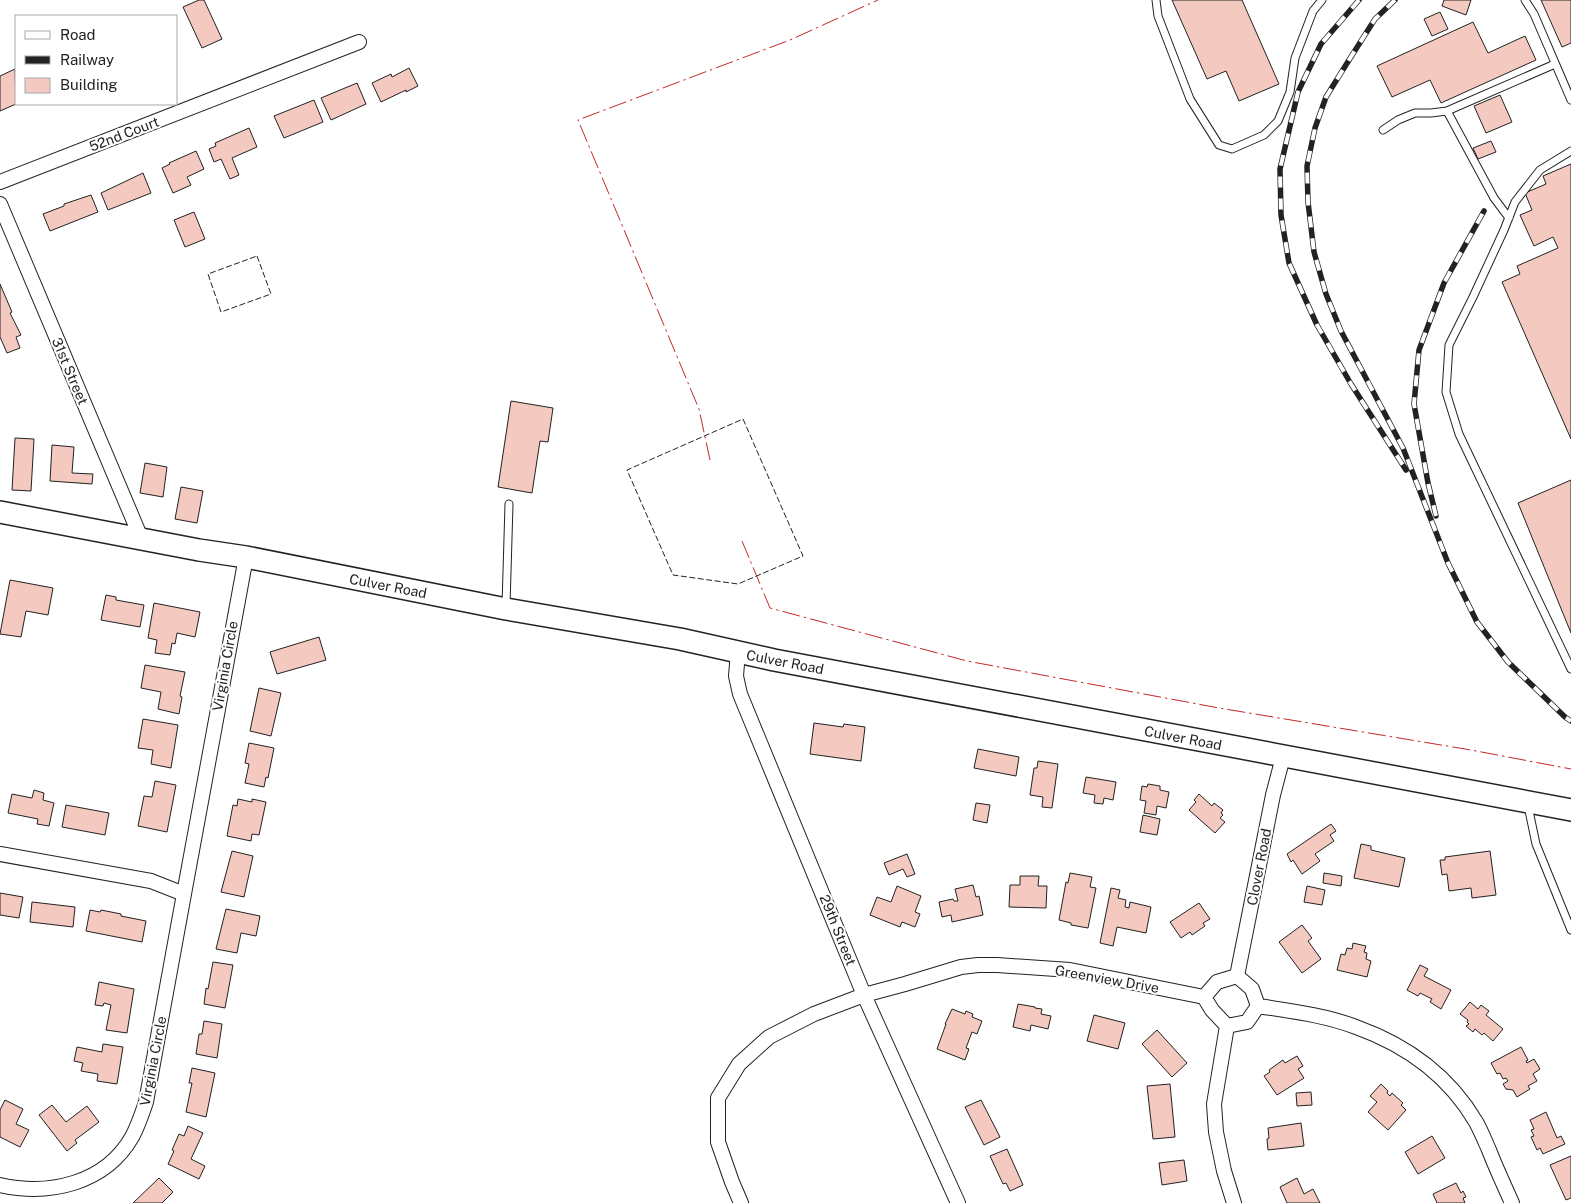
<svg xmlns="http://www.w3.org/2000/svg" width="1571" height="1203" viewBox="0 0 1571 1203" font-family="'Public Sans',sans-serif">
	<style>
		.building { fill: #f3c9c0; stroke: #222 }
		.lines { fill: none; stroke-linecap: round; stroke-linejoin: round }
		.lane-casing { stroke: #222; stroke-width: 9 }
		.street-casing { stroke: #222; stroke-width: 16 }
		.primary-casing { stroke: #222; stroke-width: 24 }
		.lane { stroke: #fff; stroke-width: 7 }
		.street { stroke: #fff; stroke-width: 14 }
		.primary { stroke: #fff; stroke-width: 21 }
		.rail-casing { stroke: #222; stroke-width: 5.5 }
		.rail { stroke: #fff; stroke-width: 4; stroke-dasharray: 11; stroke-linecap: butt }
		.fence { stroke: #222; stroke-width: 1; stroke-dasharray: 6 2.5; stroke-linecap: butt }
		.power { stroke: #c62828; stroke-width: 1; stroke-dasharray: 18 4 2.5 4; stroke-linecap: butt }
		.labels { text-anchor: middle; stroke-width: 4; stroke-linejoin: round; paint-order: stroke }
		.street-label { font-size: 14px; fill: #222; stroke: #fff }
	</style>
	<rect width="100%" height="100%" fill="#fff"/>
	<!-- building -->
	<path class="building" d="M 199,0 L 204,0 L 222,39 L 202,48 L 183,7 Z
		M 1172,0 L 1242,0 L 1279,84 L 1239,101 L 1226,71 L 1207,79 Z
		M 1444,0 L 1471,0 L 1466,15 L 1442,6 Z
		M 1541,0 L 1571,0 L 1571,43 L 1562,47 Z
		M 1440,12 L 1448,29 L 1432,36 L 1424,19 Z
		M 1473,22 L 1488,53 L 1525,36 L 1536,60 L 1441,103 L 1430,80 L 1392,97 L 1377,66 Z
		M 409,68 L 418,86 L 406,92 L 406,90 L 381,102 L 372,83 L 391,74 L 392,77 Z
		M 15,69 L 16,104 L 0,111 L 0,76 Z
		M 357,83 L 366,104 L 331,120 L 321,98 Z
		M 1500,95 L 1512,122 L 1486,133 L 1474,106 Z
		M 314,100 L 323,122 L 284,138 L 274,116 Z
		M 249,128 L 257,147 L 232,158 L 239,175 L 230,179 L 221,159 L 214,162 L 209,149 L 216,146 L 215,143 Z
		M 1491,141 L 1496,152 L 1478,159 L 1473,148 Z
		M 196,151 L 204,169 L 187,177 L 191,185 L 173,193 L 162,168 L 170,164 L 169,163 Z
		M 1571,164 L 1571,439 L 1502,282 L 1520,274 L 1517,266 L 1558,248 L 1553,237 L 1534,246 L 1520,215 L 1532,210 L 1525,193 L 1546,184 L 1543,176 Z
		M 143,173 L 151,193 L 108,210 L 101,193 Z
		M 91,195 L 98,212 L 50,231 L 43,214 L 64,206 L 64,204 Z
		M 194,212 L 205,239 L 185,247 L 174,220 Z
		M 0,284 L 12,312 L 10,313 L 21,335 L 16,337 L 20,348 L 7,353 L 0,337 Z
		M 511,401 L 553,408 L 548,442 L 540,441 L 532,493 L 498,487 Z
		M 15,438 L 34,439 L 31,491 L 12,490 Z
		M 52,445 L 74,447 L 72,473 L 93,474 L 92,484 L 50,481 Z
		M 145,463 L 167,467 L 163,497 L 140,493 Z
		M 1571,480 L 1571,633 L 1518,503 Z
		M 181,487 L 203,491 L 197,523 L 175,519 Z
		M 10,580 L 53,588 L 48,615 L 26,611 L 21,637 L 0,634 Z
		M 106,595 L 116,597 L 116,600 L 144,605 L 140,627 L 101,620 Z
		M 154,603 L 200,612 L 195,637 L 177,633 L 175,644 L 172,643 L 170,655 L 155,653 L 157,640 L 148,638 Z
		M 319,637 L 326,660 L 277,674 L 270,652 Z
		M 145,665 L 185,672 L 180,696 L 182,697 L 179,714 L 158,709 L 161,692 L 141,688 Z
		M 259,688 L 281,693 L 271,736 L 250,731 Z
		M 143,719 L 178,725 L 171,768 L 151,764 L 153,750 L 138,748 Z
		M 814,723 L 843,727 L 844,724 L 865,727 L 861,761 L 810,754 Z
		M 249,743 L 274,748 L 268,778 L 266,777 L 264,787 L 245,783 L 249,764 L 245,763 Z
		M 978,749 L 1019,757 L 1016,776 L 974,768 Z
		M 1038,761 L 1058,764 L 1052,808 L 1042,807 L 1043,797 L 1030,795 L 1034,768 L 1037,768 Z
		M 1086,777 L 1116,782 L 1113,800 L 1104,798 L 1103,804 L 1094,803 L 1095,795 L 1083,793 Z
		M 155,781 L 176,785 L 167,832 L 138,826 L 144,796 L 152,797 Z
		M 1148,784 L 1160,786 L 1160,790 L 1169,792 L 1166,808 L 1157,806 L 1156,815 L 1144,813 L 1146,801 L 1140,800 L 1142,786 L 1147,787 Z
		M 34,790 L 44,793 L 43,800 L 54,803 L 49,826 L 37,824 L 38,819 L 8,813 L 12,794 L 32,798 Z
		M 1199,794 L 1212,806 L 1214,803 L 1223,810 L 1221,813 L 1223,815 L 1220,818 L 1225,822 L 1215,833 L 1189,810 L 1196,802 L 1194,800 Z
		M 238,799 L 252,802 L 252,799 L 266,802 L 259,835 L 252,834 L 251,841 L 227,836 L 233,805 L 237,806 Z
		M 976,803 L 990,805 L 987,823 L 973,820 Z
		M 66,805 L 109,813 L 105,835 L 62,827 Z
		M 1143,815 L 1160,819 L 1157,835 L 1140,832 Z
		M 1331,824 L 1336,831 L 1330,835 L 1334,841 L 1315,854 L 1320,861 L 1302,874 L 1293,860 L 1291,862 L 1287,854 Z
		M 1361,844 L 1371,846 L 1371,850 L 1405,858 L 1399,887 L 1354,878 Z
		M 232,851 L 253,856 L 244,897 L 221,892 Z
		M 1490,851 L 1496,895 L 1472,898 L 1471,888 L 1449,891 L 1447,874 L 1442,875 L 1440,860 L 1445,860 L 1445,857 Z
		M 907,854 L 915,874 L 907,877 L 903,869 L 889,875 L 884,863 Z
		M 1070,873 L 1092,877 L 1090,887 L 1096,888 L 1088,928 L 1071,925 L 1071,923 L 1059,920 L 1066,882 L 1068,883 Z
		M 1324,873 L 1342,876 L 1341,886 L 1323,883 Z
		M 1020,876 L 1039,876 L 1038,886 L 1047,886 L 1046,908 L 1009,907 L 1010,885 L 1020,885 Z
		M 973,885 L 976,897 L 979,896 L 983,915 L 952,922 L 951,915 L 942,917 L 939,902 L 953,899 L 954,901 L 958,901 L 955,889 Z
		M 897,886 L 921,896 L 915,912 L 920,914 L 915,927 L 902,922 L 900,927 L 870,915 L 877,897 L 891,902 Z
		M 1307,886 L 1325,890 L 1322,905 L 1304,902 Z
		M 1111,888 L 1120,890 L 1118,898 L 1126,900 L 1125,907 L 1129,908 L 1130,902 L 1151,907 L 1146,933 L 1117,927 L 1113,946 L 1100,943 Z
		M 0,893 L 23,897 L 19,918 L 0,915 Z
		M 32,902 L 75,907 L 73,927 L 30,922 Z
		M 1199,903 L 1210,919 L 1203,923 L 1205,926 L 1192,935 L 1190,932 L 1181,938 L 1170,922 Z
		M 226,909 L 260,916 L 256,936 L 241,933 L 237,953 L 216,949 Z
		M 90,910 L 100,912 L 101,910 L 121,914 L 121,916 L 146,921 L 142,942 L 86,931 Z
		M 1302,925 L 1312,938 L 1308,941 L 1321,959 L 1302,973 L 1279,942 Z
		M 1353,943 L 1366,946 L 1364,952 L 1367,953 L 1366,959 L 1371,961 L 1367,977 L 1337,970 L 1341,954 L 1345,955 L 1347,948 L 1352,949 Z
		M 213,962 L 233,965 L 225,1008 L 204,1004 L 206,988 L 208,989 Z
		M 1420,965 L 1428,969 L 1424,976 L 1451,990 L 1441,1009 L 1430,1002 L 1432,999 L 1420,993 L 1418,996 L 1407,990 Z
		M 99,982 L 134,989 L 127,1033 L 106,1030 L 111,1005 L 104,1003 L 103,1006 L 95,1005 Z
		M 1470,1002 L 1478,1009 L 1481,1005 L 1489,1011 L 1486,1015 L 1503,1029 L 1493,1041 L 1484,1033 L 1482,1035 L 1475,1029 L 1473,1032 L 1466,1026 L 1469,1024 L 1467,1022 L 1468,1020 L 1460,1014 Z
		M 1018,1004 L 1035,1007 L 1035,1008 L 1042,1009 L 1041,1014 L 1051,1016 L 1048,1029 L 1031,1025 L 1030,1031 L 1013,1027 Z
		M 952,1009 L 965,1014 L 966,1011 L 973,1014 L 972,1017 L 982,1021 L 977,1034 L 972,1032 L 966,1048 L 969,1049 L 965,1060 L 937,1049 L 946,1024 L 945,1024 Z
		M 1094,1015 L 1125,1023 L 1118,1049 L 1087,1041 Z
		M 204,1021 L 222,1024 L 217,1058 L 196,1054 L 199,1034 L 202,1034 Z
		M 1157,1030 L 1187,1063 L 1172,1077 L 1142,1044 Z
		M 103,1044 L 123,1047 L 117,1084 L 97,1081 L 98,1074 L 81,1071 L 83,1063 L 74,1061 L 77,1047 L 102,1052 Z
		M 1521,1047 L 1528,1060 L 1526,1061 L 1527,1063 L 1534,1059 L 1540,1069 L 1533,1074 L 1537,1081 L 1528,1086 L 1530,1089 L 1517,1097 L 1513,1090 L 1506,1089 L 1503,1084 L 1508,1081 L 1506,1078 L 1503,1079 L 1500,1073 L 1497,1074 L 1491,1063 Z
		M 1297,1056 L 1303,1066 L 1298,1069 L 1304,1078 L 1277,1095 L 1264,1076 L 1270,1072 L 1269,1070 L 1283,1060 L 1285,1063 Z
		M 192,1068 L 215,1073 L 206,1117 L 186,1112 L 192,1083 L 189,1083 Z
		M 1170,1084 L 1175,1137 L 1153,1139 L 1147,1086 Z
		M 1381,1084 L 1388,1091 L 1387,1093 L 1390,1096 L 1392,1093 L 1403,1103 L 1401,1105 L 1406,1110 L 1388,1130 L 1368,1112 L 1377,1102 L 1370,1096 Z
		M 1311,1092 L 1312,1105 L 1297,1106 L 1296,1093 Z
		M 5,1100 L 23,1109 L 16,1124 L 29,1130 L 20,1147 L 0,1137 L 0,1110 Z
		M 981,1100 L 1000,1137 L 984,1145 L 965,1107 Z
		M 52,1105 L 66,1122 L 87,1106 L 99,1122 L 75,1140 L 77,1143 L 67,1151 L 39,1115 Z
		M 1546,1112 L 1557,1138 L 1561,1136 L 1565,1144 L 1543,1154 L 1540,1148 L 1537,1150 L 1531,1137 L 1534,1136 L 1531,1130 L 1534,1129 L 1530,1120 Z
		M 1301,1123 L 1304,1146 L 1268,1150 L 1267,1139 L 1269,1138 L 1268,1128 Z
		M 188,1126 L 203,1133 L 191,1159 L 205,1166 L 199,1179 L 168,1164 L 174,1151 L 172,1150 L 179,1134 L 184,1136 Z
		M 1432,1136 L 1445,1158 L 1418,1174 L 1405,1152 Z
		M 1007,1149 L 1023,1185 L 1010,1191 L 1006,1183 L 1003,1184 L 990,1156 Z
		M 1571,1156 L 1571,1198 L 1566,1200 L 1550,1165 Z
		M 1184,1160 L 1187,1181 L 1162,1185 L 1159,1163 Z
		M 159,1178 L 173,1192 L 162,1203 L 133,1203 Z
		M 1297,1178 L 1304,1194 L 1313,1189 L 1320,1203 L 1287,1203 L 1280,1187 Z
		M 1456,1183 L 1461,1193 L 1463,1191 L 1466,1197 L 1463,1198 L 1465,1203 L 1437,1203 L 1433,1194 Z"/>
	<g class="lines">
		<!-- lane casing -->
		<g class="lane-casing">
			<path id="lane" d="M 1156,0 L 1158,16 L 1190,99 L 1219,145 L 1232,149 L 1264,135 L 1278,121 L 1290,92 L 1295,58 L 1313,11 L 1322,0
				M 1525,0 L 1534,14 L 1571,100
				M 1383,130 L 1398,120 L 1415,113 L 1431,113 L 1447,111
				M 1571,151 L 1540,170 L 1515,202 L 1504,230 L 1473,297 L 1449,345 L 1446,392 L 1459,434 L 1571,669
				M 1509,218 L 1494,198 L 1447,111 L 1555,64
				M 506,606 L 509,504
				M 1528,806 L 1536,844 L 1571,930"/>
		</g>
		<!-- street casing -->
		<g class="street-casing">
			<path id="street" d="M 0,182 L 359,42
				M 0,204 L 141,538
				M 738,652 L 736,676 L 740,694 L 864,995 L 958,1203
				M 0,854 L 151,881 L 184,894 L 146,1102 C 142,1114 138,1126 132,1137 C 105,1184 49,1196 0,1185
				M 184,894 L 246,557
				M 1237,976 L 1273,795 L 1283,757
				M 1237,976 L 1252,989 L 1258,1006 L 1247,1022 L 1227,1026 L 1212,1010 L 1204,997 L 1217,982 Z
				M 1258,1006 C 1290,1011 1325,1015 1356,1027 C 1406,1045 1449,1076 1476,1122 C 1481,1131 1485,1141 1489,1150 C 1496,1168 1504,1185 1512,1203
				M 1227,1026 L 1214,1104 L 1216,1132 L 1224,1171 L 1234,1203
				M 741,1203 L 732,1182 L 718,1142 L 718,1098 L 739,1064 L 769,1037 L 814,1014 L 864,995 L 905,984 L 961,967 L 978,965 L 997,965 L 1070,970 L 1204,997"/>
		</g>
		<!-- primary casing -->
		<g class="primary-casing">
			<path id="primary" d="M 0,512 L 199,550 L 246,557 L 506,609 L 680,639 L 774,660 L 1571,810"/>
		</g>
		<!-- lane -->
		<use href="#lane" class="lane"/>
		<!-- street -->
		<use href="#street" class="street"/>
		<!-- primary -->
		<use href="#primary" class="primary"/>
		<!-- rail casing -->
		<g class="rail-casing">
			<path id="rail" d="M 1359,0 L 1321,44 L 1298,92 L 1280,169 L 1281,215 L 1289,263 L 1317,325 L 1351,384 L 1406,470
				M 1395,0 L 1375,19 L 1349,60 L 1326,97 L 1315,128 L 1307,166 L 1308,202 L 1314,252 L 1326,294 L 1341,331 L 1403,448 L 1448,563 L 1477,622 L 1508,662 L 1565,717 L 1571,721
				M 1436,516 L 1428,483 L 1414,404 L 1419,350 L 1444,283 L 1484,211"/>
		</g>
		<!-- rail -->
		<use href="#rail" class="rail"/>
		<!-- fence -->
		<path class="fence" d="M 257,256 L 271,294 L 221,312 L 208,274 Z
			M 743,419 L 803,556 L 738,584 L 673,575 L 627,470 Z"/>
		<!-- power -->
		<path class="power" d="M 710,460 L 699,409 L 578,120 L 790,40 L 878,0
			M 742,541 L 770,608 L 967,661 L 1219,708 L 1471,750 L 1571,769"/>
	</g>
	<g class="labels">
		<!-- street labels -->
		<g class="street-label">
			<text transform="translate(124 134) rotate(-21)" y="5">52nd Court</text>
			<text transform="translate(70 371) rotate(67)" y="5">31st Street</text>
			<text transform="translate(388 586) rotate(11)" y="5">Culver Road</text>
			<text transform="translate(785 662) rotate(11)" y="5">Culver Road</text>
			<text transform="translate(225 666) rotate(-80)" y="5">Virginia Circle</text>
			<text transform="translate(1183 738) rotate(11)" y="5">Culver Road</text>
			<text transform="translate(1259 867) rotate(-79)" y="5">Clover Road</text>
			<text transform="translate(838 930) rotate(68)" y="5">29th Street</text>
			<text transform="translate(1107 979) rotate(10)" y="5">Greenview Drive</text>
			<text transform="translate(153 1061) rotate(-79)" y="5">Virginia Circle</text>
		</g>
	</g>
	<!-- legend -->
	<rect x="15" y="15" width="162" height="90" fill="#ffffff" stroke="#a7a7a7"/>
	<rect x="25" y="31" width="25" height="8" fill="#ffffff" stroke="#a7a7a7"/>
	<text x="60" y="40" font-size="15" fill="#222222">Road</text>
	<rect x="25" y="56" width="25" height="8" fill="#222222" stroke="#a7a7a7"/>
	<text x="60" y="65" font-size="15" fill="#222222">Railway</text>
	<rect x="25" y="78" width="25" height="15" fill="#f3c9c0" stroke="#a7a7a7"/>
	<text x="60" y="90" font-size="15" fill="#222222">Building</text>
</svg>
